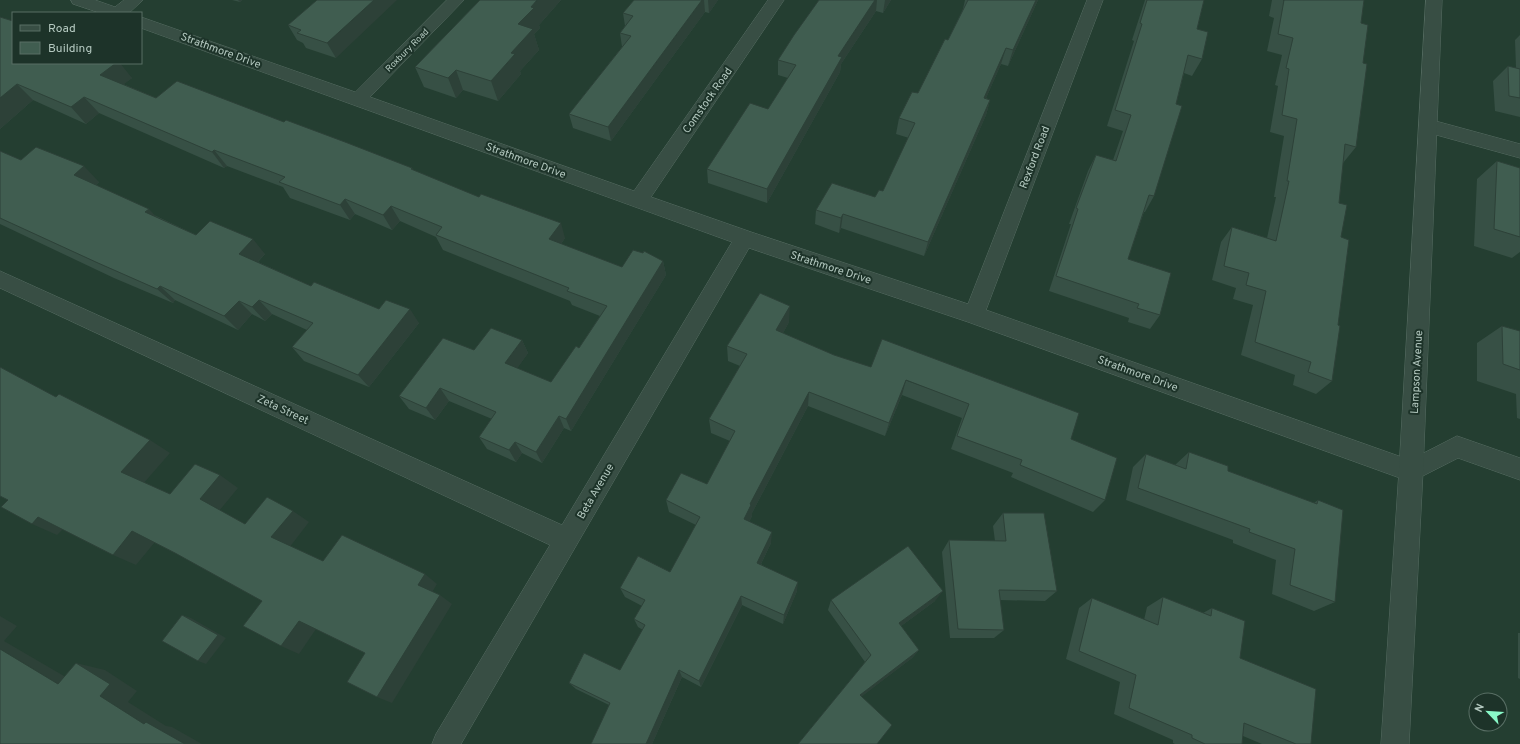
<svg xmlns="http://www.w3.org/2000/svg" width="1520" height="744" viewBox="0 0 1520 744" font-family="Overpass,sans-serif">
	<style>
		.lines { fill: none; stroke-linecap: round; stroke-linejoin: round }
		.minor-casing { stroke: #566c62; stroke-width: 1 }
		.tertiary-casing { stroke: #566c62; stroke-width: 1 }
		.minor { fill: #384e44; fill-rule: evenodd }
		.tertiary { fill: #384e44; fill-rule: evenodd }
		.wall { fill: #375045 }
		.shaded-wall { fill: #2d4138 }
		.building { fill: #405d50; stroke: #2d4138 }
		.labels { text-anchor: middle; stroke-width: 4; stroke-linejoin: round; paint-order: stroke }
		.far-street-label { font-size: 9px; fill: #b4c9c0; stroke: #1d3329 }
		.street-label { font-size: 11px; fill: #b4c9c0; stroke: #1d3329 }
	</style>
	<rect width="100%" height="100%" fill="#243e31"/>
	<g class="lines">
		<!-- minor casing -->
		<g class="minor-casing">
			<path id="minor" d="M 71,0 L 95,0 L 115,7 L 124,0 L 143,0 L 129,13 L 100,13 L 73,4 Z
				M 447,0 L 464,0 L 370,97 L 634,191 L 768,0 L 784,0 L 651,197 L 751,232 L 968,304 L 1087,0 L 1103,0 L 986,310 L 1410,460 L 1457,436 L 1520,458 L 1520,480 L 1458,458 L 1411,482 L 968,322 L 749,248 L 461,744 L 432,744 L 436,734 L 550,545 L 0,288 L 0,271 L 562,525 L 732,242 L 141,28 L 141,17 L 355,92 Z
				M 1428,119 L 1520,144 L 1520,158 L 1422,131 L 1419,126 L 1422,121 Z"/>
		</g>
		<!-- tertiary casing -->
		<g class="tertiary-casing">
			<path id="tertiary" d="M 1426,0 L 1442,0 L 1423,471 L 1409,744 L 1381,744 L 1399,471 Z"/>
		</g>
		<!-- minor -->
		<use href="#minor" class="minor"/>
		<!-- tertiary -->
		<use href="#tertiary" class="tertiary"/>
	</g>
	<!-- wall -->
	<path class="wall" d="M 232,0 L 242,0 L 240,2 Z
		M 317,0 L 336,58 L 306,48 L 303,43 L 297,40 L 288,25 Z
		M 480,0 L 561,0 L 539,25 L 540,28 L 534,34 L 539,50 L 520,71 L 521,74 L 498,101 L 463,90 L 456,98 L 424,87 L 415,67 Z
		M 634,0 L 718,0 L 709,13 L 705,12 L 611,141 L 573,128 L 569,114 L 622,47 L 620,33 L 625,26 L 623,13 Z
		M 819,0 L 891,0 L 883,13 L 876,11 L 841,64 L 840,72 L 767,203 L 708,183 L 707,169 L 768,109 L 788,78 L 778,75 L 778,60 Z
		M 965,0 L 1038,0 L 1008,66 L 1001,64 L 986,98 L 990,100 L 986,115 L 924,256 L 841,228 L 839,233 L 815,224 L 816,210 L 875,197 L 883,191 L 909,138 L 896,134 L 899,118 L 918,93 L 948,40 L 963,9 Z
		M 1145,0 L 1204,0 L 1197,29 L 1202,59 L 1192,76 L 1184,73 L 1176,104 L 1154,196 L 1145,212 L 1144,212 L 1128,259 L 1160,315 L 1150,329 L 1128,322 L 1129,318 L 1049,291 L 1071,224 L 1069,224 L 1088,171 L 1096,155 L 1113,160 L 1123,131 L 1107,126 L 1134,41 L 1132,40 Z
		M 1272,0 L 1364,0 L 1361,23 L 1363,63 L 1356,147 L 1343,163 L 1339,203 L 1341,237 L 1338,325 L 1332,381 L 1316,394 L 1293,385 L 1295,375 L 1241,355 L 1253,305 L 1233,299 L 1236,288 L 1212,280 L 1221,242 L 1232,227 L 1267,238 L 1276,197 L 1274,197 L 1284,136 L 1270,132 L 1278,86 L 1275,85 L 1282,55 L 1267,51 L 1274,18 L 1269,16 Z
		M 0,17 L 132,78 L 123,84 L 156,98 L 284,122 L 412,168 L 413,170 L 565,238 L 561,244 L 622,267 L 663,261 L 666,275 L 571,431 L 564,428 L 542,463 L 522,453 L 516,462 L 487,449 L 479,437 L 492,419 L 449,401 L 435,420 L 409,409 L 399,396 L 474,350 L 522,340 L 528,353 L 517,368 L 551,382 L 579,348 L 600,316 L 572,305 L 570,301 L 443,250 L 436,237 L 400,221 L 392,230 L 355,214 L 350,220 L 290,198 L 283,187 L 227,166 L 224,168 L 99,113 L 86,124 L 33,100 L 0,129 Z
		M 1520,35 L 1520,117 L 1495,111 L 1493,81 L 1508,66 L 1516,68 L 1515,40 Z
		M 0,151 L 21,160 L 99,182 L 96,185 L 156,216 L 196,235 L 265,254 L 258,262 L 311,286 L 419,323 L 369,387 L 304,361 L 292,347 L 307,330 L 272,314 L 265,321 L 252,314 L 238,330 L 175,300 L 173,303 L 114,278 L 0,224 Z
		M 1497,161 L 1520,168 L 1520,252 L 1512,258 L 1474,246 L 1477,179 Z
		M 789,322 L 783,333 L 834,355 L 1071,439 L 1105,500 L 1093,512 L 1011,477 L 1013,473 L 951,449 L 962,418 L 902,395 L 885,436 L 808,406 L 752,513 L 752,516 L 749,522 L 771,543 L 761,564 L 797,591 L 783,624 L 742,605 L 701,687 L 682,677 L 652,744 L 591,744 L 609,705 L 576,689 L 569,683 L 620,670 L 643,630 L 638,627 L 634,619 L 642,606 L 625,597 L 620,588 L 670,572 L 696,525 L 669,512 L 666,500 L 707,484 L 730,441 L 711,433 L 709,419 L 740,366 L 728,361 L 727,346 Z
		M 1502,326 L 1520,331 L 1520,419 L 1517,418 L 1516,394 L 1477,381 L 1477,343 Z
		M 1189,452 L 1228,471 L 1314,503 L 1318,500 L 1335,602 L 1314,611 L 1272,594 L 1276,560 L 1233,543 L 1233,540 L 1126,500 L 1133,467 L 1146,454 L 1175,465 Z
		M 1003,513 L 1057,591 L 1045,601 L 1000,600 L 1004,630 L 994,638 L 950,638 L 942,552 L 949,540 L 995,541 L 993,526 Z
		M 1163,597 L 1203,613 L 1212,608 L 1240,658 L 1311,744 L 1262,744 L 1243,736 L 1242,744 L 1175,744 L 1173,743 L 1173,740 L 1114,714 L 1120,682 L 1066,659 L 1079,608 L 1092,598 L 1144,620 L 1147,607 Z
		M 831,600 L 935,601 L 901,626 L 919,650 L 912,658 L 798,744 L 865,662 L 828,610 Z
		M 1518,633 L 1520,633 L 1520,679 L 1518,678 Z"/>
	<!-- shaded-wall -->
	<path class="shaded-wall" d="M 238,0 L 242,0 L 240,2 Z
		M 374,0 L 397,0 L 336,58 L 327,43 Z
		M 537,0 L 561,0 L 539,25 L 540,28 L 534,34 L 539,50 L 520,71 L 521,74 L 498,101 L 491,81 L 511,53 L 518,24 L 531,7 Z
		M 702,0 L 704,0 L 705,12 L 611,141 L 608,127 Z
		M 708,0 L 718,0 L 709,13 Z
		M 875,0 L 877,0 L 876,11 L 841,64 L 840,72 L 767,203 L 767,189 L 838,56 Z
		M 885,0 L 891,0 L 883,13 Z
		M 1036,0 L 1038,0 L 1008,66 L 1013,50 Z
		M 1006,48 L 1001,64 L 979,114 L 984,98 Z
		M 116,63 L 120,63 L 132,78 L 114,92 L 100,75 Z
		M 456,70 L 463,90 L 456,98 L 448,78 Z
		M 17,84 L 33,100 L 0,129 L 0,98 Z
		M 84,97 L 99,113 L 86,124 L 71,107 Z
		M 990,100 L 986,115 L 924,256 L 928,242 Z
		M 214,150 L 227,166 L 224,168 L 212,152 Z
		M 84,166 L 99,182 L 90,191 L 74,175 Z
		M 345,199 L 355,214 L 350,220 L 340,205 Z
		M 391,206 L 400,221 L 392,230 L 383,215 Z
		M 149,209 L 163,224 L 145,212 Z
		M 843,214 L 841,228 L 839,233 L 841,218 Z
		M 561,223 L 565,238 L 554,254 L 549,239 Z
		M 253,239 L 265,254 L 252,268 L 239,254 Z
		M 663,261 L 666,275 L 571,431 L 566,419 Z
		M 160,286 L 175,300 L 173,303 L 157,289 Z
		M 259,300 L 272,314 L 265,321 L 252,307 Z
		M 239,301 L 252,314 L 238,330 L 224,316 Z
		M 790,306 L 789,322 L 776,346 L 776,330 Z
		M 410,309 L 419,323 L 369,387 L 358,375 Z
		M 522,340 L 528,353 L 512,376 L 505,363 Z
		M 906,380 L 902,395 L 885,436 L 889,423 Z
		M 440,388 L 449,401 L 435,420 L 426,408 Z
		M 809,392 L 808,406 L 752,513 L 752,516 L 745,530 L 744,519 L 750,504 Z
		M 559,416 L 564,428 L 542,463 L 536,452 Z
		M 150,440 L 170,453 L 143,484 L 121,472 Z
		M 515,442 L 522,453 L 516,462 L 509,450 Z
		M 220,475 L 238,488 L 219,511 L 200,499 Z
		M 293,511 L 309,522 L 289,548 L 271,537 Z
		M 38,517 L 63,529 L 57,535 L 32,524 Z
		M 132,531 L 155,542 L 136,565 L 113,555 Z
		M 772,532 L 771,543 L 757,572 L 757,563 Z
		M 425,574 L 437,584 L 431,594 L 418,585 Z
		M 798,582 L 797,591 L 783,624 L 784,615 Z
		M 943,591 L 935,601 L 893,632 L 899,623 Z
		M 440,595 L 452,604 L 392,703 L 377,697 Z
		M 741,596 L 742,605 L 701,687 L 699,681 Z
		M 182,615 L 191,618 L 226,638 L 206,664 L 198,661 Z
		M 0,616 L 17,626 L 4,641 L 88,690 L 58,684 L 0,649 Z
		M 299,621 L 316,629 L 299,654 L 281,646 Z
		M 919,650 L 912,658 L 856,701 L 860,695 Z
		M 76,663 L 105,670 L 137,691 L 128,702 L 166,726 L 172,727 L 202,744 L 185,744 L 144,724 L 100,696 Z
		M 679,670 L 682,677 L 652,744 L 646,744 Z"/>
	<!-- building -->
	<path class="building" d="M 317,0 L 374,0 L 327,43 L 297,33 L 301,30 L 288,25 Z
		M 480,0 L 537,0 L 531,7 L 534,8 L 518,24 L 533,29 L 511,53 L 515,54 L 491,81 L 456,70 L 448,78 L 415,67 Z
		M 634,0 L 702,0 L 608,127 L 569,114 L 631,36 L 620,33 L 633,16 L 623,13 Z
		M 819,0 L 875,0 L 838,56 L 842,57 L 767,189 L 707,169 L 750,103 L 768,109 L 796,65 L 778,60 L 794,35 Z
		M 968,0 L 1036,0 L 1013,50 L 1006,48 L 984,98 L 990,100 L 928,242 L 843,214 L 841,218 L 816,210 L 832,183 L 875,197 L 879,190 L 883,191 L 915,123 L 899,118 L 912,92 L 918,93 L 945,39 L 948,40 Z
		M 1147,0 L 1204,0 L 1197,29 L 1208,32 L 1202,59 L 1188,55 L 1176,104 L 1182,106 L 1154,196 L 1149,195 L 1128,259 L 1171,273 L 1160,315 L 1137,308 L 1139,304 L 1056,276 L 1078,209 L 1076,208 L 1096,155 L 1116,161 L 1131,115 L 1115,110 L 1142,24 L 1140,23 Z
		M 1283,0 L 1364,0 L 1361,23 L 1368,25 L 1363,63 L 1367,64 L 1356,147 L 1345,144 L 1339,203 L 1347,205 L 1341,237 L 1349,240 L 1338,325 L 1340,326 L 1332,381 L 1308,372 L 1311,362 L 1255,342 L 1266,291 L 1246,285 L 1249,273 L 1224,266 L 1232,227 L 1276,241 L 1289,181 L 1287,181 L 1297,119 L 1282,115 L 1289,69 L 1286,68 L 1293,38 L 1278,34 L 1284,0 Z
		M 0,17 L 13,21 L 13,63 L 116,63 L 100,75 L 156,98 L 177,81 L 284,122 L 286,120 L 345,142 L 412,168 L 411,169 L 479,197 L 481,194 L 561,223 L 549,239 L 622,267 L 633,250 L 643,253 L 644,251 L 663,261 L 566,419 L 559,416 L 536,452 L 515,442 L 509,450 L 479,437 L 496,412 L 440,388 L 426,408 L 399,396 L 443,338 L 474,350 L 491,328 L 522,340 L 505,363 L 551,382 L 576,346 L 579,348 L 607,306 L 567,291 L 569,288 L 436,235 L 442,227 L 391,206 L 383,215 L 345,199 L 340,205 L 279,182 L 285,177 L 214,150 L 212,152 L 84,97 L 71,107 L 17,84 L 0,98 Z
		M 1508,66 L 1520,69 L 1520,98 L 1509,96 Z
		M 36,147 L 84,166 L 74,175 L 149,209 L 145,212 L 196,235 L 210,221 L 253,239 L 239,254 L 311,286 L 314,282 L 379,309 L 386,300 L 410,309 L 358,375 L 292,347 L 313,323 L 259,300 L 252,307 L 239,301 L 224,316 L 160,286 L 157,289 L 98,263 L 0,218 L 0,151 L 21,160 Z
		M 1497,161 L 1520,168 L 1520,237 L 1494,229 Z
		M 760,293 L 790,306 L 776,330 L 834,355 L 871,367 L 882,339 L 1079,413 L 1071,439 L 1117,458 L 1105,500 L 1020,465 L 1022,460 L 957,436 L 969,404 L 906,380 L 889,423 L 809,392 L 750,504 L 751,505 L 744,519 L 772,532 L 757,563 L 798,582 L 784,615 L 741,596 L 699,681 L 679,670 L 646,744 L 591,744 L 610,703 L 569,683 L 584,653 L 620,670 L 645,625 L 634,619 L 645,600 L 620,588 L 638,556 L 670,572 L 700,517 L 666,500 L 681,473 L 707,484 L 735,431 L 709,419 L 747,354 L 727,346 Z
		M 1502,326 L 1520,331 L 1520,370 L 1503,364 Z
		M 0,367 L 56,397 L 59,394 L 150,440 L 121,472 L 170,494 L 195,464 L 220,475 L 200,499 L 245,524 L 267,497 L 293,511 L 271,537 L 323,561 L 342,535 L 425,574 L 418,585 L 440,595 L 377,697 L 347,682 L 365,653 L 299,621 L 281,646 L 243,626 L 262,601 L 175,553 L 132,531 L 113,555 L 38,517 L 32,524 L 1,507 L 8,500 L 0,496 Z
		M 1189,452 L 1228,466 L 1228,471 L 1317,504 L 1318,500 L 1343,510 L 1335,602 L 1290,585 L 1295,549 L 1249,532 L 1250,529 L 1138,488 L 1146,454 L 1186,469 Z
		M 1003,513 L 1044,513 L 1057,591 L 999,590 L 1004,630 L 958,629 L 949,540 L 1006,541 Z
		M 908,546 L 943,591 L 899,623 L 919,650 L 860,695 L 892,725 L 877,744 L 798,744 L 871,655 L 831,600 Z
		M 1163,597 L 1211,616 L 1212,608 L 1245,621 L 1240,658 L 1316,689 L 1311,744 L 1296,744 L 1244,723 L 1242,744 L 1205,744 L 1192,738 L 1192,735 L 1129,708 L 1136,675 L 1079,651 L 1092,598 L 1158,625 Z
		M 182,615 L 218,635 L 198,661 L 162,641 Z
		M 0,649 L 58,684 L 76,663 L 110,684 L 100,696 L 144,724 L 146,722 L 185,744 L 0,744 Z"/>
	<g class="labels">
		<!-- far-street labels -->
		<g class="far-street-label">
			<text transform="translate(407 50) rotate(-45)" y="3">Roxbury Road</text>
		</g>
		<!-- street labels -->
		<g class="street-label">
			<text transform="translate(221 50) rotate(20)" y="4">Strathmore Drive</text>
			<text transform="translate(707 100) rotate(-55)" y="4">Comstock Road</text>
			<text transform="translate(1034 157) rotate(-69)" y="4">Rexford Road</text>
			<text transform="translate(526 160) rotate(20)" y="4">Strathmore Drive</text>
			<text transform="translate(831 267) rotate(18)" y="4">Strathmore Drive</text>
			<text transform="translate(1416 372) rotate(-87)" y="4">Lampson Avenue</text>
			<text transform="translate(1138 373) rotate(20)" y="4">Strathmore Drive</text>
			<text transform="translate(283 409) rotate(25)" y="4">Zeta Street</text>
			<text transform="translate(595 491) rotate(-60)" y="4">Beta Avenue</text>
		</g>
	</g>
	<!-- legend -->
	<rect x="12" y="12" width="130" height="52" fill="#1d3329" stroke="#596f65"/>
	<rect x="20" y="25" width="20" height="6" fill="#384e44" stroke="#596f65"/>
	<text x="48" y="32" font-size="12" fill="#b4c9c0">Road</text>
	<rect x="20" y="42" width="20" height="12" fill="#405d50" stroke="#596f65"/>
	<text x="48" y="52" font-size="12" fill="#b4c9c0">Building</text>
	<!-- north arrow -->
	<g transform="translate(1488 712) rotate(295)"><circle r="19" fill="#1d3329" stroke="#596f65"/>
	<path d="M0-3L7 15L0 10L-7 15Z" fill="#89f9c8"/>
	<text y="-6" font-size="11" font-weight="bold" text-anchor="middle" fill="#b4c9c0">N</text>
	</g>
</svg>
